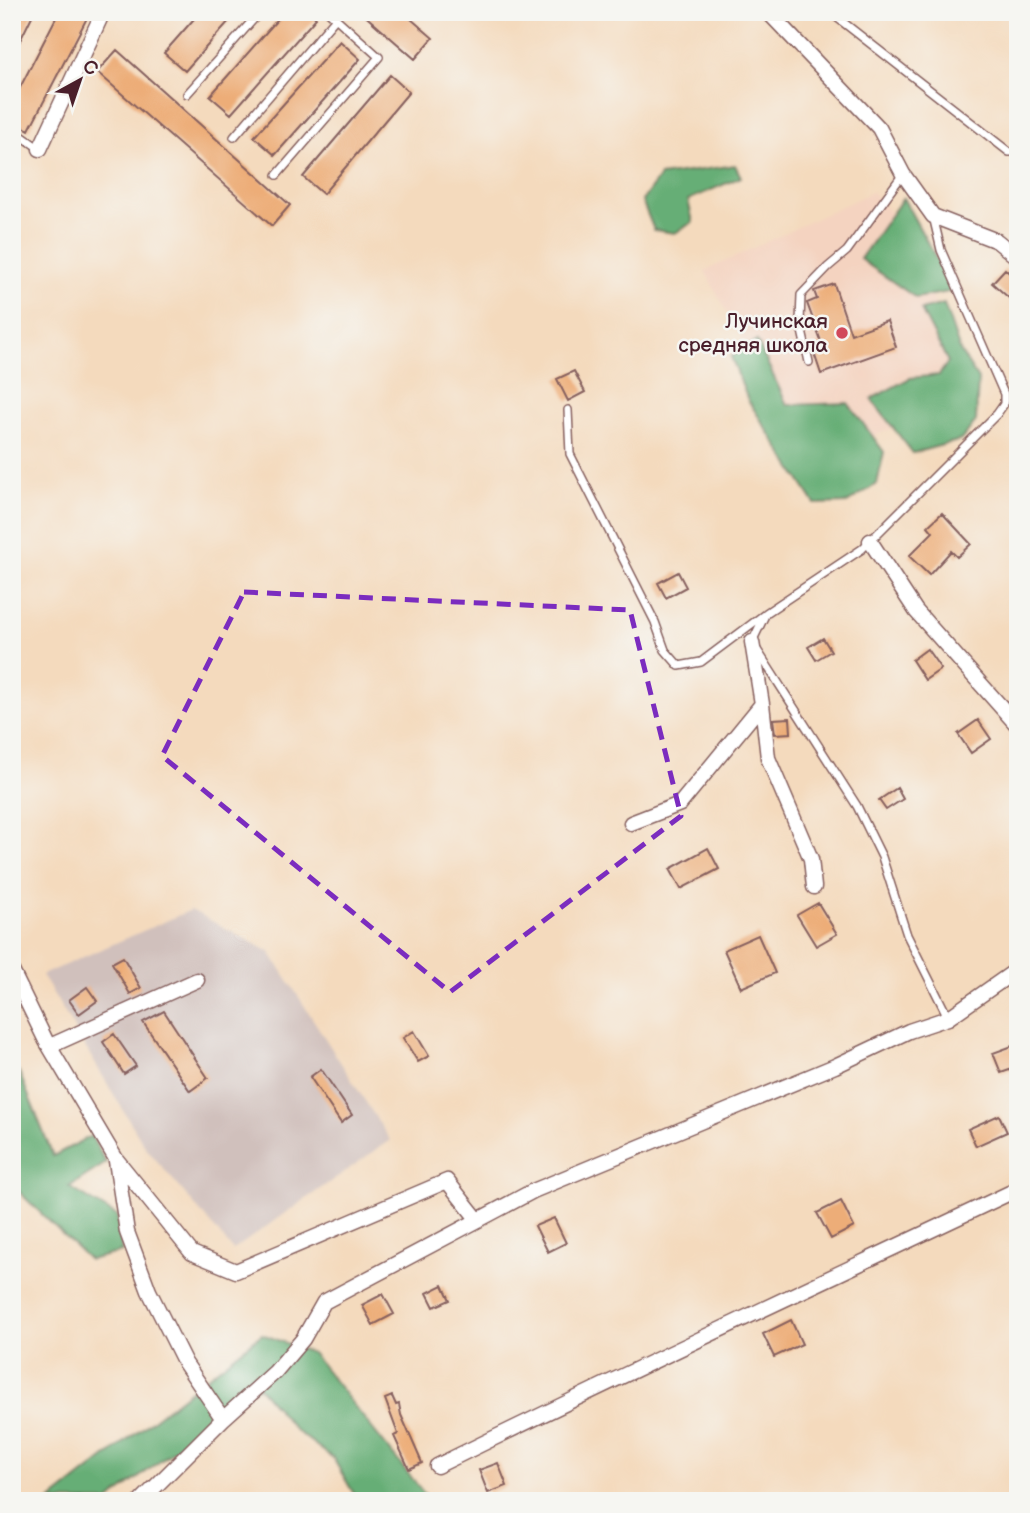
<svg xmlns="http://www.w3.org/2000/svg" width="1030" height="1513" viewBox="0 0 1030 1513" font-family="'Balsamiq Sans',sans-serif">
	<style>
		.built { fill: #f4d3c0 }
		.industrial { fill: #d0c0bc }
		.forest { fill: #66ae76; stroke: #586650; stroke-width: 2 }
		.building { fill: #edad78 }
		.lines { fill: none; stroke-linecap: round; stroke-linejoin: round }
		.service-casing { stroke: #86605e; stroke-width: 10 }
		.minor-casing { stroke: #86605e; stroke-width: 17 }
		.service { stroke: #fff; stroke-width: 7 }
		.minor { stroke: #fff; stroke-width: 14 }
		.marked { fill: none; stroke: #7b2cbf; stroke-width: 5; stroke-dasharray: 14 9; stroke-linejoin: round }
		.poi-dot { fill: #d1495b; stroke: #f6f6f2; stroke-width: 2.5 }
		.labels { text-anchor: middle; stroke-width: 5; stroke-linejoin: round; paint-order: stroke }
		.poi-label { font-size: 21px; fill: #4a1f2b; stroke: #f6f6f2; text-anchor: end }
	</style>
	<rect width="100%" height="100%" fill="#f6f6f2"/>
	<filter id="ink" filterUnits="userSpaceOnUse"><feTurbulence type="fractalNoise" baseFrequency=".0143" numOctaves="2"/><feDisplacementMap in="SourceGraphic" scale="14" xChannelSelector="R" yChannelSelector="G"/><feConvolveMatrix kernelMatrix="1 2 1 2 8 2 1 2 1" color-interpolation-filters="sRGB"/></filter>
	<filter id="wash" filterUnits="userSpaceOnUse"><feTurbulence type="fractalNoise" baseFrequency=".00686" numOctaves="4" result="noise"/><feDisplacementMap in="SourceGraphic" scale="28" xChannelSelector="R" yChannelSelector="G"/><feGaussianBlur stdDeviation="1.57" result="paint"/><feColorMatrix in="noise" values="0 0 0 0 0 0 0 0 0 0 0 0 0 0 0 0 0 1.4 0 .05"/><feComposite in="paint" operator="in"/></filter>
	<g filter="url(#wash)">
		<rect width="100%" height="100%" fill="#f4dabd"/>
		<!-- built -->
		<path class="built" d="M 872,192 L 909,233 L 970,396 L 809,463 L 705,271 Z"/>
		<!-- industrial -->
		<path class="industrial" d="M 191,910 L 270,952 L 390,1140 L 233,1250 L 146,1148 L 42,975 Z"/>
		<!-- forest -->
		<path class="forest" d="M 735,165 L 741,177 L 688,200 L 693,222 L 675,233 L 654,230 L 642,201 L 660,176 Z
			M 903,198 L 954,291 L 916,298 L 860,259 Z
			M 944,304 L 960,351 L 978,379 L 976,421 L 961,440 L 913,453 L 871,399 L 910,378 L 939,375 L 948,362 L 921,310 Z
			M 757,341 L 787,405 L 848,403 L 884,452 L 877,484 L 847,503 L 815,504 L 748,400 L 731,357 Z
			M 19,1072 L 53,1156 L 91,1136 L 106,1163 L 69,1187 L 117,1216 L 122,1252 L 89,1260 L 12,1185 L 12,1075 Z
			M 262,1334 L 312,1353 L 430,1501 L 358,1501 L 333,1458 L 295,1430 L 258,1386 L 108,1501 L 50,1501 Z"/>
		<g id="blocks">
			<!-- building -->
			<path class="building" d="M 12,12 L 34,12 L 12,57 Z
				M 59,12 L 81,12 L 88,16 L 29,130 L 12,121 L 12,103 Z
				M 200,12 L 237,12 L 185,71 L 164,53 Z
				M 284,12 L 310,12 L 316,18 L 231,114 L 210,96 Z
				M 361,12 L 403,12 L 433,38 L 415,59 Z
				M 340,41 L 360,59 L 275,155 L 254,137 Z
				M 117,50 L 290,205 L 272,226 L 97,72 Z
				M 390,75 L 409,92 L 323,194 L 303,177 Z
				M 1005,269 L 1018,281 L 1018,306 L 992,283 Z
				M 834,284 L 851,334 L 887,321 L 896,347 L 821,374 L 812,347 L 822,344 L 807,303 L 817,299 L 814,291 Z
				M 574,371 L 585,392 L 568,401 L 557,379 Z
				M 942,513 L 971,544 L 957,557 L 951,551 L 929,575 L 909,556 L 933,532 L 928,526 Z
				M 678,572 L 686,587 L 666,598 L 658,583 Z
				M 823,638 L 831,651 L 816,660 L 808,647 Z
				M 927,649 L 941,669 L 925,680 L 912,660 Z
				M 790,718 L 791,733 L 775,734 L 773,719 Z
				M 978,720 L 991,739 L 971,753 L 958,734 Z
				M 897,788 L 903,799 L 886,810 L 879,800 Z
				M 708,848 L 719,869 L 681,889 L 670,869 Z
				M 818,903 L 837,934 L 816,946 L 797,915 Z
				M 758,935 L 775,973 L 741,988 L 724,950 Z
				M 123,957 L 141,988 L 130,994 L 112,963 Z
				M 87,987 L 97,1001 L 79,1014 L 69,1000 Z
				M 164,1011 L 208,1078 L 190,1091 L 143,1022 Z
				M 414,1031 L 429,1056 L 418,1062 L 403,1038 Z
				M 114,1034 L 136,1066 L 124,1074 L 103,1042 Z
				M 1018,1044 L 1018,1067 L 1001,1073 L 993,1053 Z
				M 321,1069 L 352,1115 L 341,1123 L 310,1077 Z
				M 999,1115 L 1007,1132 L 976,1146 L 968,1129 Z
				M 841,1201 L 854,1227 L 831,1239 L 817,1213 Z
				M 554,1218 L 566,1243 L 548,1252 L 535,1226 Z
				M 443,1285 L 450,1300 L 434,1307 L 427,1293 Z
				M 383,1294 L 394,1314 L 373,1325 L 362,1305 Z
				M 791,1320 L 802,1344 L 774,1357 L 763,1334 Z
				M 392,1396 L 396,1405 L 399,1404 L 401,1415 L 422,1463 L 409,1469 L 394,1436 L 398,1434 L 385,1399 Z
				M 498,1463 L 507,1486 L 488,1493 L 479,1470 Z"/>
		</g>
	</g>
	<g filter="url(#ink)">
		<use href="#blocks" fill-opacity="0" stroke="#86605e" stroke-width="2"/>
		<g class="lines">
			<!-- service casing -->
			<g class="service-casing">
				<path id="service" d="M 830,12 L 1009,152 L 1018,152
					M 775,17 L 823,12
					M 187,94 L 260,12
					M 12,129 L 40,149
					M 234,137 L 336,18
					M 277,175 L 379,57 L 329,12
					M 933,216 L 941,250 L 1004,394 L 1004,404 L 997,414 L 862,549 L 766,613 L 752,642 L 857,806 L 882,857 L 907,935 L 948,1017
					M 809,362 L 800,322 L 801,295 L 828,267 L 847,251 L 903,174
					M 568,410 L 570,454 L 655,622 L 665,650 L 679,666 L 701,662 L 765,614"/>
			</g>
			<!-- minor casing -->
			<g class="minor-casing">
				<path id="minor" d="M 768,12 L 879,128 L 903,174 L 933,216 L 997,241 L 1018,258
					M 40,149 L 103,12
					M 870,541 L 916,611 L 1018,726
					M 762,704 L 768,758 L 811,859 L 814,887
					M 631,823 L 680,804 L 762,704 L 752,642
					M 12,971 L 46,1041 L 116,1159 L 192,1253 L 236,1271 L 447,1181 L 478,1220
					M 50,1046 L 197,980
					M 116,1161 L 127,1232 L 149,1291 L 185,1363 L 223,1419
					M 437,1466 C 629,1371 824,1281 1018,1189
					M 141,1501 L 223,1419 L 275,1372 L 303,1339 L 324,1302 L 533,1191 L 835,1066 L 909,1031 L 948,1018 L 1018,969"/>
			</g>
			<!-- service -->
			<use href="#service" class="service"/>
			<!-- minor -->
			<use href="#minor" class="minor"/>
		</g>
	</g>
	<!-- marked area -->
	<path class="marked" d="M 244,592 L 630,610 L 681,816 L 450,992 L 162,756 Z"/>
	<!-- markers -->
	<circle class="poi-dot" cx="842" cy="333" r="7"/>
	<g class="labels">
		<!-- poi labels -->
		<g class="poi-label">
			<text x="828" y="328">Лучинская<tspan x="828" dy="24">средняя школа</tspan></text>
		</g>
	</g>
	<!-- margin -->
	<rect width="1030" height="1513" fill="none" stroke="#f6f6f2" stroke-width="42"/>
	<!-- north arrow -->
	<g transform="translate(80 80) rotate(40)" stroke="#f6f6f2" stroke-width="5" paint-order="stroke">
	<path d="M0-5L12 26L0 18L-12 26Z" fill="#4a1f2b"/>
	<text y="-10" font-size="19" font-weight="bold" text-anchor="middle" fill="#4a1f2b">С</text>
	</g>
</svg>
